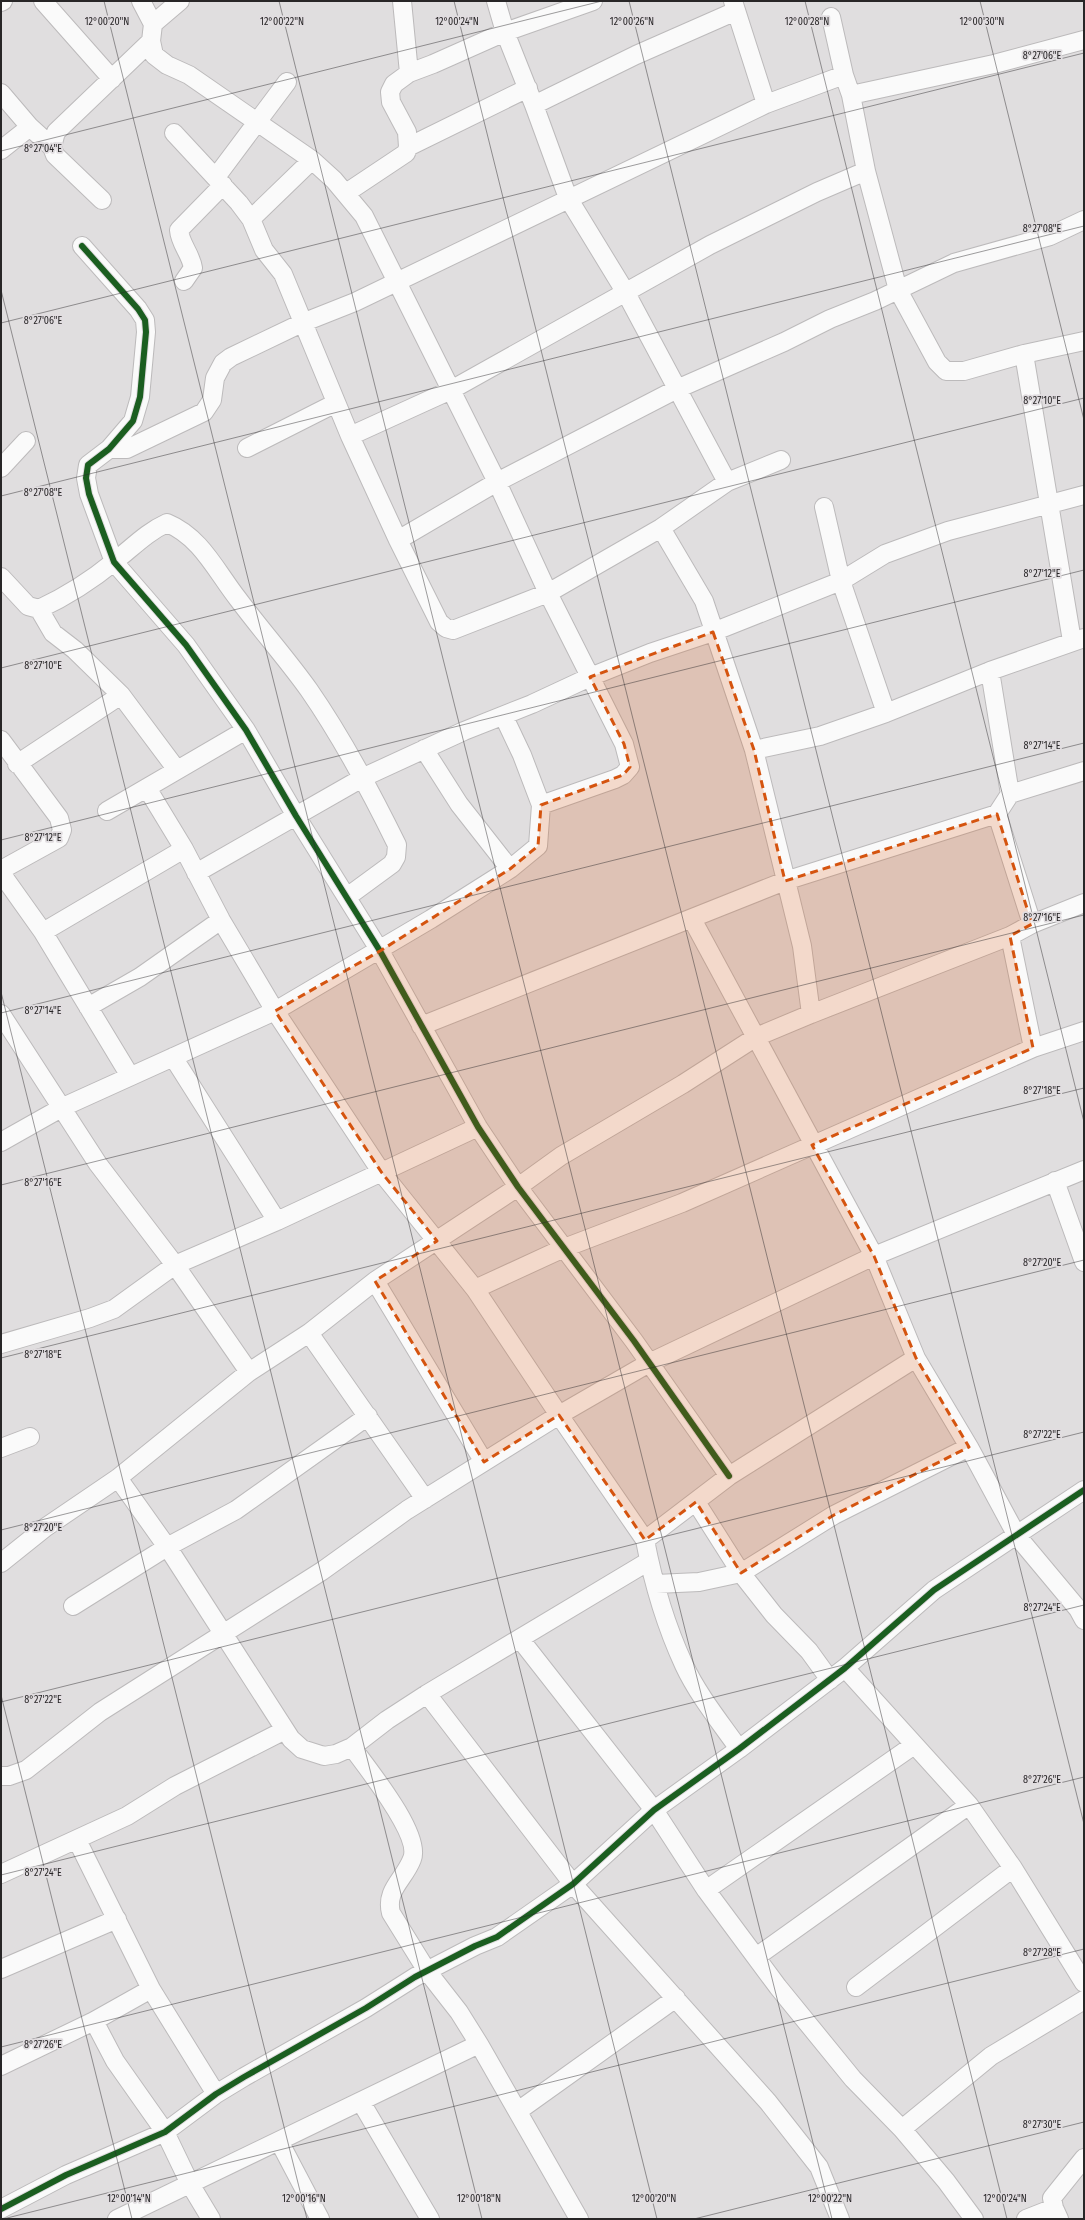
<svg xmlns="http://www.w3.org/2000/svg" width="1085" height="2220" viewBox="0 0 1085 2220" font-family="'Fira Sans Condensed',sans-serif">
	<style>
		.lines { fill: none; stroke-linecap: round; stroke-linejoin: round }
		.street-casing { stroke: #bcbabb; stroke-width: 20 }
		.street { stroke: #fafafa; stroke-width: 18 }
		.cycleway-casing { stroke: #e1dde0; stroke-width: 8 }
		.cycleway { stroke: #1b5e20; stroke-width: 6 }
		.marked { fill: #d5540f; fill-opacity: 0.2; stroke: #d5540f; stroke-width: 3; stroke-dasharray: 8 5; stroke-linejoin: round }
		.ticks { fill: none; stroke: #282627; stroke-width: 1; stroke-opacity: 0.45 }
		.ticks-label { font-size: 10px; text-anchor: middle; fill: #282627; stroke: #e1dde0; stroke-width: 3.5; stroke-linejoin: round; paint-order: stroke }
	</style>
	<rect width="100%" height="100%" fill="#e0dedf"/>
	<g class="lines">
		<!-- street casing -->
		<g class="street-casing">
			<path id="street" d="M 43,1 L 112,79
				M 141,1 L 153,24 L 151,41 L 154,55 L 167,65 L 189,75 L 312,160 L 334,180 L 364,216 L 497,482 L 548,593 L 624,744 L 630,767 L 623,775 L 615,779 L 541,805
				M 402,1 L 409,73
				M 496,1 L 505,32 L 534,105 L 568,198 L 626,293 L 727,482
				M 733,1 L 766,104
				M 1,2 L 3,1
				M 831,17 L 844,75 L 851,95 L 866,171 L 898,290 L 937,362 L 946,371 L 964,371 L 1024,354 L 1084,341
				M 153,24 L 180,1
				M 1,93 L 30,127 L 52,147
				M 851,95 L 994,64 L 1084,40
				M 534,105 L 636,55 L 736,11
				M 174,133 L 239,203 L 251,219 L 264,250 L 283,274 L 350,436 L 398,540 L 439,622 L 446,628 L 453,630 L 548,593 L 661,528 L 727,482 L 781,460
				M 408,147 L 528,88
				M 1,150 L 30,127
				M 216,177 L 287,82
				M 346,193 L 406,153 L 408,147 L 407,132 L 391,102 L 390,92 L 394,84 L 409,73 L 433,64 L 505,32 L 593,1
				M 102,200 L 55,155 L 52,147 L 56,132 L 151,41
				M 251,219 L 312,160
				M 82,246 L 138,309 L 145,320 L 146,332 L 140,397 L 133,421 L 109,449 L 88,465 L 86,478 L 89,494 L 114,562 L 186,645 L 246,730 L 296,816 L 380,951 L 478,1127 L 518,1187 L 634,1341 L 729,1476
				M 184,281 L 193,268 C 191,254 180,244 179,230 L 223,185
				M 1024,354 L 1072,641
				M 350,436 L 451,390 L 710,245 L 817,192 L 866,171
				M 247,448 L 336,403
				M 109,449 L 127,449 L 204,412 L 212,400 L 215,378 L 223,363 L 231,357 L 302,323 L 355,302 L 766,104 L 844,75
				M 1,468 L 26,441
				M 824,507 L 841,581 L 886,713
				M 661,528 L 704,601 L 754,750 L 802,946 L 811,1014
				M 398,540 L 497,482 L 677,389 L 784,342 L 830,319 L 875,301 L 954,263 L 1050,236 L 1084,220
				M 1,577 L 28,606 L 39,609 C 65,597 93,579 115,561 C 133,547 147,532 167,523 C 201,537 216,571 238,599 C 261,630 287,659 309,690 C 343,739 371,792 397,845 L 396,857 L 392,864 L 347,897
				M 39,609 L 53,633 L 75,650 L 121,695 L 177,770
				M 990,671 L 1010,794 L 997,814 L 1032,924
				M 1,740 L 59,818 L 62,830 L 59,838 L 1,870
				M 424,749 L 459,804 L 510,869
				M 754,750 L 820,736 L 886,713 L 990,671 L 1084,638
				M 17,764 L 121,695
				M 147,788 L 184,849 L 221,920 L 275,1011 L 382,1173 L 475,1289 L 559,1415 L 645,1540 C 653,1582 666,1626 684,1665 C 698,1695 720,1722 739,1749
				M 1010,794 L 1084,771
				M 107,811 L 246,730
				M 1,873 L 43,932 L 130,1076
				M 196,873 L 364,777 L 464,731 L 532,704 L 590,677 L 650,653 L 713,632 L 841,581 L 885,554 L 948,531 L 1084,495
				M 692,919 L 874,1256 L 916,1358 L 969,1447 L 1017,1536 L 1078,1609 L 1084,1620
				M 43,932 L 184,849
				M 1010,936 L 1033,1048
				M 88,1007 L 140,977 L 221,920
				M 1,1014 L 98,1164 L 175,1265 L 249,1372
				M 421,1026 L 785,881 L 997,814
				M 173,1057 L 277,1221
				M 1,1142 L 63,1107 L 275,1011 L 431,919 L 510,869 L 538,846 L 541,805 L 522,755 L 504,717
				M 1055,1181 L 1084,1262
				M 375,1281 L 484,1462
				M 475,1289 L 564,1248 L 682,1203 L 1033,1048 L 1084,1031
				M 309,1333 L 425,1499
				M 1,1344 L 90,1318 L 114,1309 L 175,1265 L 277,1221 L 478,1127
				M 1,1448 L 30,1437
				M 118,1478 L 172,1554 L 291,1739 L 302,1749 L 324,1756 L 336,1754 L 352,1747 L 387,1720 L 427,1694 L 649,1561
				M 696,1502 L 741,1573 L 774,1615 L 809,1651 L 830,1680
				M 645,1540 L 729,1476 L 916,1358
				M 1,1563 L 46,1527 L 118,1478 L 249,1372 L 309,1333 L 375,1281 L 518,1187 L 561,1156 L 683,1084 L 756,1037 L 811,1014 L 1010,936 L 1032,924 L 1084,903
				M 656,1584 L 699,1582 L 741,1573 L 834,1515 L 969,1447
				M 73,1606 L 167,1547 L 236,1510 L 368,1416
				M 520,1639 L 654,1810 L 706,1890 L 778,1987 L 853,2079 L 902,2129 L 946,2181 L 974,2219
				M 845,1668 L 969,1805 L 1013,1868 L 1084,1983
				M 427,1694 L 573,1884 L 768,2102 L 819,2167 L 840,2219
				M 352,1747 C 367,1768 422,1835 412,1859 C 404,1880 385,1890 391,1913 L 427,1971 L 459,2012 L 479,2044 L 579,2219
				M 1,1776 L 9,1776 L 26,1770 L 100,1712 L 322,1571 L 407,1510 L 559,1415 L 649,1363 L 874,1256 L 1084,1170
				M 1,1874 L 127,1816 L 175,1786 L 285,1730
				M 706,1890 L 914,1745
				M 756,1957 L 969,1805
				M 1,1969 L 117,1919
				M 856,1987 L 1013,1868
				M 151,1989 L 216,2094
				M 94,2021 L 115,2061 L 165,2132 L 190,2184 L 211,2219
				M 1,2066 L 94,2021 L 151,1989 L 77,1840
				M 361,2102 L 430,2219
				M 518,2111 L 676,1998
				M 902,2129 L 991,2056 L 1084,2000
				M 279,2141 L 320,2219
				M 1,2209 L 66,2175 L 165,2132 L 216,2094 L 244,2077 L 366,2008 L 415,1977 L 475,1946 L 497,1937 L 573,1884 L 654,1810 L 739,1749 L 845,1668 L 934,1590 L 1084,1490
				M 117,2219 L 479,2044
				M 1026,2219 L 1054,2208
				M 1059,2219 L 1054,2208 L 1052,2198 L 1084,2158"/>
		</g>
		<!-- street -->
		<use href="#street" class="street"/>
		<!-- cycleway casing -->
		<g class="cycleway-casing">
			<path id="cycleway" d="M 82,246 L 138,309 L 145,320 L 146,332 L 140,397 L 133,421 L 109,449 L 88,465 L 86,478 L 89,494 L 114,562 L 186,645 L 246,730 L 296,816 L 380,951 L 478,1127 L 518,1187 L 634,1341 L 729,1476
				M 1,2209 L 66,2175 L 165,2132 L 216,2094 L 244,2077 L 366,2008 L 415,1977 L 475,1946 L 497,1937 L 573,1884 L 654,1810 L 739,1749 L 845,1668 L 934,1590 L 1084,1490"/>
		</g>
		<!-- cycleway -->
		<use href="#cycleway" class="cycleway"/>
	</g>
	<!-- marked area -->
	<path class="marked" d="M 713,632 L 754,750 L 785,881 L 997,814 L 1032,924 L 1010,936 L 1033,1048 L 812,1145 L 874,1256 L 916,1358 L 969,1447 L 834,1515 L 741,1573 L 696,1502 L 645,1540 L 559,1415 L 484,1462 L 375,1281 L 437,1241 L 382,1173 L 275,1011 L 380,951 L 510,869 L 538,846 L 541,805 L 623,775 L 630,767 L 624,744 L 590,677 Z"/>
	<!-- ticks -->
	<path class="ticks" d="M 104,1 L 657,2219M 279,1 L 832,2219M 454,1 L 1007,2219M 629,1 L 1084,1824M 805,1 L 1084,1122M 980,1 L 1084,420M 1,151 L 602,1M 1,290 L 482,2219M 1,323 L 1084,53M 1,496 L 1084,226M 1,668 L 1084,398M 1,840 L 1084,570M 1,992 L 307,2219M 1,1013 L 1084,743M 1,1185 L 1084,915M 1,1358 L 1084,1088M 1,1530 L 1084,1260M 1,1695 L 132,2219M 1,1702 L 1084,1432M 1,1875 L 1084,1605M 1,2047 L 1084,1777M 3,2219 L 1084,1949M 694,2219 L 1084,2122"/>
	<g class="ticks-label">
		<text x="982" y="25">12°00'30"N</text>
		<text x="107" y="25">12°00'20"N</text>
		<text x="282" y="25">12°00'22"N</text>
		<text x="457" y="25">12°00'24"N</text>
		<text x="632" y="25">12°00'26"N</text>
		<text x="807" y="25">12°00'28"N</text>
		<text x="1042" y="59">8°27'06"E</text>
		<text x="43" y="152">8°27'04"E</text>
		<text x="1042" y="232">8°27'08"E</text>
		<text x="43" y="324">8°27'06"E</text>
		<text x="1042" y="404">8°27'10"E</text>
		<text x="43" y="496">8°27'08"E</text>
		<text x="1042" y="577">8°27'12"E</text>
		<text x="43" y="669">8°27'10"E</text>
		<text x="1042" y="749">8°27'14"E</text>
		<text x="43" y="841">8°27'12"E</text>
		<text x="1042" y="921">8°27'16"E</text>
		<text x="43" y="1014">8°27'14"E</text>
		<text x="1042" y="1094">8°27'18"E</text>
		<text x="43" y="1186">8°27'16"E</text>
		<text x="1042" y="1266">8°27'20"E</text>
		<text x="43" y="1358">8°27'18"E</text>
		<text x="1042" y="1438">8°27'22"E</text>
		<text x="43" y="1531">8°27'20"E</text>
		<text x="1042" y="1611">8°27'24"E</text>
		<text x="43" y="1703">8°27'22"E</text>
		<text x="1042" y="1783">8°27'26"E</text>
		<text x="43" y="1876">8°27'24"E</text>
		<text x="1042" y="1956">8°27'28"E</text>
		<text x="43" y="2048">8°27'26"E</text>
		<text x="1042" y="2128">8°27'30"E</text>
		<text x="129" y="2202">12°00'14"N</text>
		<text x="304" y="2202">12°00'16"N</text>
		<text x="479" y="2202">12°00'18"N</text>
		<text x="654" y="2202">12°00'20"N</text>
		<text x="830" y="2202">12°00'22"N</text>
		<text x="1005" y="2202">12°00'24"N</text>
	</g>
	<!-- border -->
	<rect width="1085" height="2220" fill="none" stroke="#282627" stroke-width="4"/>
</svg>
